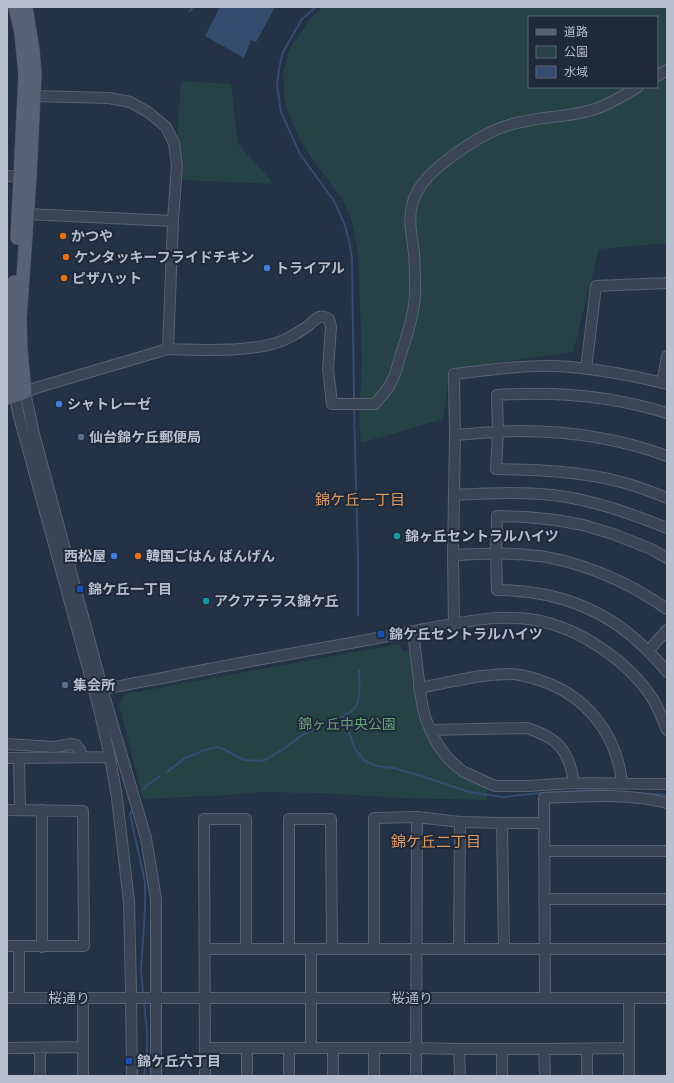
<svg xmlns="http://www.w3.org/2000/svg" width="674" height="1083" viewBox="0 0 674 1083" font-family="'Fira Sans Condensed','Noto Sans JP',sans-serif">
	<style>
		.green { fill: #264246; fill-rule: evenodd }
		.water { fill: #364c6e }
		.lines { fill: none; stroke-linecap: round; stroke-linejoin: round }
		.stream { stroke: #364c6e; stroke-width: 2 }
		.minor-casing { stroke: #576272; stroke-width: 12 }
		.major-casing { stroke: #434d5e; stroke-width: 14 }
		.minor { stroke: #394454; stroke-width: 10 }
		.major { stroke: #576374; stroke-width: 13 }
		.food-dot { fill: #e8710a; stroke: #1e293a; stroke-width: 1.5 }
		.shop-dot { fill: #3f7fe0; stroke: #1e293a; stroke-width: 1.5 }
		.service-dot { fill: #5c6f8a; stroke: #1e293a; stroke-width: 1.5 }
		.culture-dot { fill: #0f9aa8; stroke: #1e293a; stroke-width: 1.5 }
		.transit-dot { fill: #1a4fb4; stroke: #1e293a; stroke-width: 1.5 }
		.labels { text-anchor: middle; stroke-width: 4; stroke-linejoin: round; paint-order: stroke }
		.poi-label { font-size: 14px; font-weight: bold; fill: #b6bfce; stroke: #1e293a; text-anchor: start }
		.park-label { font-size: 14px; fill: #6ba178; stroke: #1e293a }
		.street-label { font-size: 14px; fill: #b6bfce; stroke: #1e293a }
		.neighbourhood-label { font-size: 15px; fill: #e0995f; stroke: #1e293a }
	</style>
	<rect width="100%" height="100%" fill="#243245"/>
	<!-- green -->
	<path class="green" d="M 323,7 L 667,7 L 667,243 L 599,249 L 573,352 L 450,369 L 443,419 L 361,443 L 359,420 L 362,358 L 358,251 L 351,219 L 342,198 L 315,163 L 300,140 L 285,104 L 283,74 L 289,50 L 311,18 ZM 529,17 L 657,17 L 657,87 L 529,87 Z
		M 181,81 L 231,84 L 238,144 L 274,184 L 182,180 L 183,157 L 177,139 Z
		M 399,644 L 403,651 L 412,652 L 417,702 L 451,766 L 458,774 L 471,781 L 487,787 L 487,800 L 398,798 L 323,793 L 260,792 L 227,795 L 143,799 L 119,704 L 125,694 Z"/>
	<!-- water -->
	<path class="water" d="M 220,7 L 273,7 L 274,9 L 256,42 L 251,40 L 244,58 L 205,36 Z"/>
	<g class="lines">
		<!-- stream -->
		<path class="stream" d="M 316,7 L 302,19 L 283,52 L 279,69 L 277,85 L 281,112 L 300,154 L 334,201 L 344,223 L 349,240 L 352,259 L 354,400
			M 190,11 L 193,7
			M 354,407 L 358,561 L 358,615
			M 343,716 L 355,749 L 365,761 L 377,766 L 393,768 L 418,775 L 469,792 L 503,797 L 541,793 L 595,790 L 610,791
			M 328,723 C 336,719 346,716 353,710 C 362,702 359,680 359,670
			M 167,772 L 185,758 L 205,750 L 217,747 L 225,750 L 244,760 L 258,761 L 265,760 L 282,750 L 302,735 L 319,727
			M 144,789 L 146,786 L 160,776
			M 636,793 L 667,795
			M 131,812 L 130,814 L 145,882 L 145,910 L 141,968 L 143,995
			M 144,1076 L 147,1060 L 147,1032 L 144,1002"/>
		<!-- minor casing -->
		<g class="minor-casing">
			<path id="minor" d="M 657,76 L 667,70
				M 34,96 L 109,98 L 130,102 L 148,112 L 166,127 L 174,143 L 177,165 L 173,221 L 168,349 L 39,387 L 25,392 L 34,434 L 106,702 L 146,838 L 156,899 L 156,1076
				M 7,176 L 27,177
				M 27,214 L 173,221
				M 168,349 C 199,350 259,353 286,339 C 294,335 301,331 308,326 C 312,323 315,318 320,317 C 323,316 325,317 329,319 L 331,327 L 328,369 L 332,404 L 375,404 C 380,397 387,391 391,383 C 396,374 398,364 401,354 C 407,336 414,314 415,295 C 415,283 415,265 414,253 C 412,237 408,221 412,205 C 417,184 435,169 451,157 C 467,145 491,130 509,125 C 537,116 568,118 595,109 C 611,104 624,95 638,87
				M 586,369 L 596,286 L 667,283
				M 662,383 L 667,356
				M 15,395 L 18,413 L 98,705 L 110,757 L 117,798 L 129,902 L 131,991 L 132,1076
				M 667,413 C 613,396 554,391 497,395 L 498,432 L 496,469 C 538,470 580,471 621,482 C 637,486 652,492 667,498
				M 455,435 C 476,433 498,431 519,431 C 569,431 621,439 667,456
				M 454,495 C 492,493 530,491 567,497 C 602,503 635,515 667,528
				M 453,555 C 482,554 510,552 539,556 C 549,557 559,560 568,562 C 604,572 637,588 667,609
				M 667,558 L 651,549 L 613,534 L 583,525 L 556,520 L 526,517 L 497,516 L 496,553 L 497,590 C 555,590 605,608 646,649 C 653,656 661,664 667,672
				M 454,624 L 453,555 L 455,435 L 454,374 C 488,370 522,365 555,366 C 593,368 631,375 667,384
				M 413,631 L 421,698 C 425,726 440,756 464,772 L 495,786 L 528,786 L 574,783 L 667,784
				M 648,651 L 667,630
				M 419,688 C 440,684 461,679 482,676 C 491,675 500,674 510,674 C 520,674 530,677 539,680 C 586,695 617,734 622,783
				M 97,691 C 125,684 154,680 183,674 C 235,664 288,654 340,645 C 372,639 404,633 436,627 C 469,621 501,614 535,620 C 580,628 630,662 654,701 C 659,710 663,720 667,730
				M 430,730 L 527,728 C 558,738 569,750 574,783
				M 7,744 L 54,747 L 71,744 L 76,745 L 80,750 L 81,757
				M 7,758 L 110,757
				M 19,758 L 20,810
				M 7,810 L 83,811 L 84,946 L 7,946
				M 42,810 L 42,947
				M 417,817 L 460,822
				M 502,823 L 544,823
				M 544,851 L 667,851
				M 544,899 L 667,899
				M 19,947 L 19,998
				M 205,949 L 667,949
				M 289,949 L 289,819 L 331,819 L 332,949
				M 311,949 L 311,993
				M 374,949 L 374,818 L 417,817 L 416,1076
				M 459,949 L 460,822 L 502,823 L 504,949
				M 545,993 L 544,798 C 585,796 627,793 667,803
				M 7,998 L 667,998
				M 83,998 L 83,1076
				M 7,1048 L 83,1047
				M 205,1048 L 416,1048 L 459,1049 L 544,1049 L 628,1048
				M 247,1048 L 247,1076
				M 289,1048 L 289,1076
				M 311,1048 L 311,1002
				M 333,1048 L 333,1076
				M 374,1048 L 374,1076
				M 459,1049 L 460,1076
				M 544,1049 L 545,1076
				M 587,1049 L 587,1076
				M 40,1076 L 40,1048
				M 205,1076 L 204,819 L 246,819 L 246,949
				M 502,1076 L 502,1049
				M 629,1076 L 629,998"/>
		</g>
		<!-- major casing -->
		<g class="major-casing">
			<path id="major" d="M 15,7 L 21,33 L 25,75 L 17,238
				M 14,282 L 10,331 L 11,364 L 15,395
				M 7,398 L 25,392 L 21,350 L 20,319 L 30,177 L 35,74 L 33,50 L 26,7"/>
		</g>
		<!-- minor -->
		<use href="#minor" class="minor"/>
		<!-- major -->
		<use href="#major" class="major"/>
	</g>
	<!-- markers -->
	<g class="food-dot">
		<circle cx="63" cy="236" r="4"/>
		<circle cx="66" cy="257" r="4"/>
		<circle cx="64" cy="278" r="4"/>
		<circle cx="138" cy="556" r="4"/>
	</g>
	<g class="shop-dot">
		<circle cx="267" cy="268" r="4"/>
		<circle cx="59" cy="404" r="4"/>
		<circle cx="114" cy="556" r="4"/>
	</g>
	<g class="service-dot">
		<circle cx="81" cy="437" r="4"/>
		<circle cx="65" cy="685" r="4"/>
	</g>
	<g class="culture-dot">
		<circle cx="397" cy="536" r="4"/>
		<circle cx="206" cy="601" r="4"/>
	</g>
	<g class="transit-dot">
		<rect x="76" y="585" width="8" height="8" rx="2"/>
		<rect x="377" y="630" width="8" height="8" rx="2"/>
		<rect x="125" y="1057" width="8" height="8" rx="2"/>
	</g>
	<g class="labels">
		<!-- poi labels -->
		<g class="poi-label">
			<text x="71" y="241">かつや</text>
			<text x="74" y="262">ケンタッキーフライドチキン</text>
			<text x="275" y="273">トライアル</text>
			<text x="72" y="283">ピザハット</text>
			<text x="67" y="409">シャトレーゼ</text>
			<text x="89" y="442">仙台錦ケ丘郵便局</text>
			<text x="405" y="541">錦ヶ丘セントラルハイツ</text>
			<text x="106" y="561" text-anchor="end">西松屋</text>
			<text x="146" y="561">韓国ごはん ばんげん</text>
			<text x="88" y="594">錦ケ丘一丁目</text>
			<text x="214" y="606">アクアテラス錦ケ丘</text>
			<text x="389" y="639">錦ケ丘セントラルハイツ</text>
			<text x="73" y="690">集会所</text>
			<text x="137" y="1066">錦ケ丘六丁目</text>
		</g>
		<!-- park labels -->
		<g class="park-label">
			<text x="347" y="729">錦ヶ丘中央公園</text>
		</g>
		<!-- street labels -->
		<g class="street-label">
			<text x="69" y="1003">桜通り</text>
			<text x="412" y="1003">桜通り</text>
		</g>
		<!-- neighbourhood labels -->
		<g class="neighbourhood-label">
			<text x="360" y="505">錦ケ丘一丁目</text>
			<text x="436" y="847">錦ケ丘二丁目</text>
		</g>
	</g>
	<!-- border -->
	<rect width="674" height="1083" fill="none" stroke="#b6bfce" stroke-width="16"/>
	<!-- legend -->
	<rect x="528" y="16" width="130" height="72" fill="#1e293a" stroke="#5b6575"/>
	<rect x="536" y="29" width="20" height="6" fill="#576374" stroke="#5b6575"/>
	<text x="564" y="36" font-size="12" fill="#b6bfce">道路</text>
	<rect x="536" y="46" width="20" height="12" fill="#264246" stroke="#5b6575"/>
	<text x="564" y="56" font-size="12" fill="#b6bfce">公園</text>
	<rect x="536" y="66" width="20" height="12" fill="#364c6e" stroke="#5b6575"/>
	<text x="564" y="76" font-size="12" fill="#b6bfce">水域</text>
</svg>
